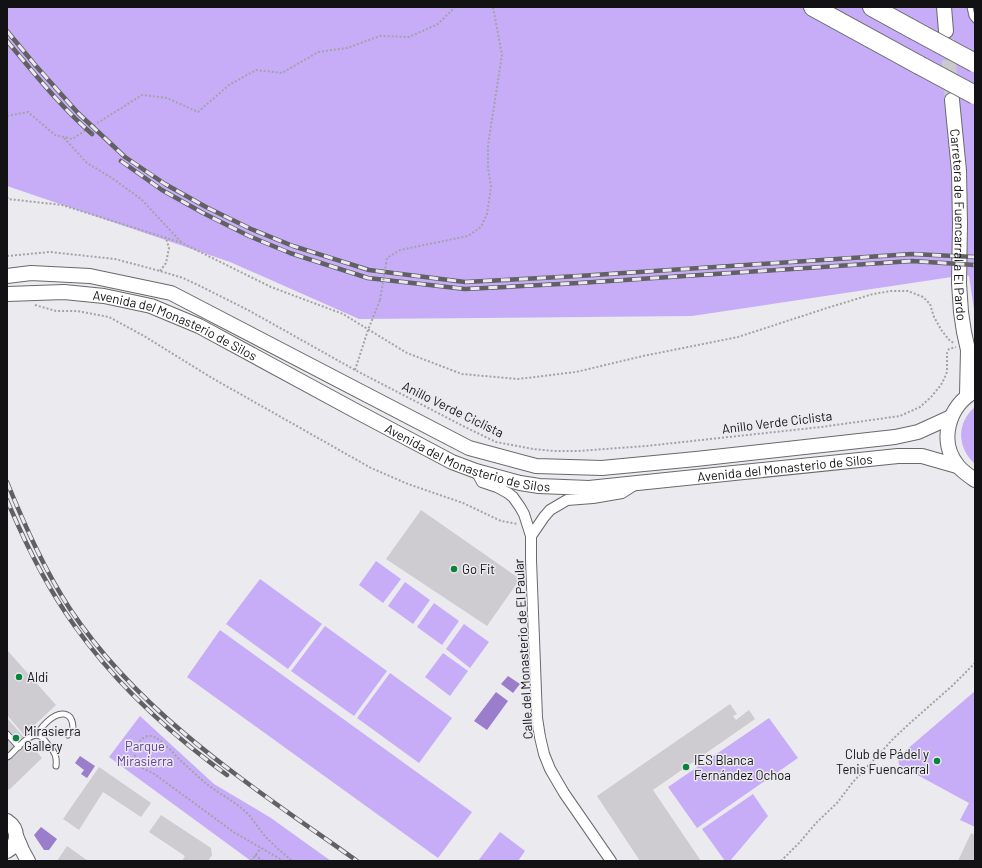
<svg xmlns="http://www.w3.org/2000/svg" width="982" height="868" viewBox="0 0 982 868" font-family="Barlow,sans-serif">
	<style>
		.green { fill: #c7adf8 }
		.water { fill: #9a7dcb }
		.building { fill: #ceccd1 }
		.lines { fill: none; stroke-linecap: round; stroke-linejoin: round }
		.secondary-tunnel { stroke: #cacacd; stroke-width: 14; stroke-dasharray: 14 7; stroke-linecap: butt }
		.lane-casing { stroke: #6a686c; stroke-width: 7 }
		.street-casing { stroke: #6a686c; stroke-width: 12 }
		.secondary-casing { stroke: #6a686c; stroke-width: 16 }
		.highway-casing { stroke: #6a686c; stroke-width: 20 }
		.path { stroke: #a3a3a6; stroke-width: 2; stroke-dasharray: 2 2; stroke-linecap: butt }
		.lane { stroke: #fff; stroke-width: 5 }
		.street { stroke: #fff; stroke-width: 10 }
		.secondary { stroke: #fff; stroke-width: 14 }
		.highway { stroke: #fff; stroke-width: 18 }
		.rail-casing { stroke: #616063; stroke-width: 4.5 }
		.rail { stroke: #ebeaee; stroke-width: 3; stroke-dasharray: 9; stroke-linecap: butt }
		.highway-bridge-casing { stroke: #6a686c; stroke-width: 20; stroke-linecap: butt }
		.path-bridge { stroke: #a3a3a6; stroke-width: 2; stroke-dasharray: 2 2; stroke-linecap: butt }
		.highway-bridge { stroke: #fff; stroke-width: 18 }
		.poi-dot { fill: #09833c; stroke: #ebeaee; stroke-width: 1.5 }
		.labels { text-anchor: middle; stroke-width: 3; stroke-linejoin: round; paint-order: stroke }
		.street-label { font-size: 13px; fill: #121214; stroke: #ebeaee }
		.poi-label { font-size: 13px; fill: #121214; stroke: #ebeaee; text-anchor: start }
		.park-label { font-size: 13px; fill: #633b99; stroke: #ebeaee }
	</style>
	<rect width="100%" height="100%" fill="#ebeaee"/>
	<!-- green -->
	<path class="green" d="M 7,7 L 975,7 L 975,316 L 969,276 L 965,275 L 692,316 L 359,319 L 230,262 L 7,186 Z
		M 975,407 L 975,464 C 957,448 956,423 975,407 Z
		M 376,561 L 401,579 L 383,603 L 359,585 Z
		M 260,579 L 322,624 L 288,669 L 226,624 Z
		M 405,582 L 430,600 L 413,624 L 388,606 Z
		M 434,603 L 459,621 L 442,645 L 417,627 Z
		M 464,624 L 489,642 L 470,668 L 446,649 Z
		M 325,626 L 387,671 L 354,716 L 291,671 Z
		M 220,630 L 472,812 L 438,858 L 187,677 Z
		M 443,653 L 468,671 L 450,696 L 425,677 Z
		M 390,673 L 452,718 L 419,763 L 357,718 Z
		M 975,691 L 975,827 L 960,820 L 969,803 L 899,765 L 898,757 Z
		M 140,716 L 214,784 L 271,818 L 331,861 L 251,861 L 109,757 Z
		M 769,718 L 798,758 L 697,828 L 668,787 Z
		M 753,794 L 768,816 L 730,861 L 725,861 L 702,829 Z
		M 500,832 L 525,851 L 518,861 L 478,861 Z"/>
	<!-- water -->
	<path class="water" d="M 508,676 L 520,684 L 513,693 L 501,684 Z
		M 496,692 L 508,701 L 487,730 L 474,721 Z
		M 80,756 L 95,766 L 87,778 L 81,774 L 84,770 L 75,763 Z
		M 41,827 L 57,839 L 49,850 L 44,850 L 34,835 Z"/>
	<!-- building -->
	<path class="building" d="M 421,510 L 520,579 L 487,626 L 386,559 Z
		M 7,650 L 56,705 L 24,735 L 7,715 Z
		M 730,704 L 737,714 L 733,716 L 736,720 L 749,710 L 755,719 L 653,790 L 701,861 L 640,861 L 597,796 Z
		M 7,718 L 42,758 L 9,790 L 7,788 Z
		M 99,767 L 151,803 L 141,817 L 103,792 L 79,830 L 63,819 Z
		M 161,815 L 211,848 L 212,855 L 208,861 L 182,861 L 185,856 L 149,832 Z
		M 971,833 L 975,835 L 975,861 L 958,861 Z
		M 67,846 L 88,861 L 57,861 Z"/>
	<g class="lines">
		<!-- secondary-tunnel -->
		<path class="secondary-tunnel" d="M 947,39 L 952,100"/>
		<!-- lane casing -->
		<g class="lane-casing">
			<path id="lane" d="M 970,7 L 972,16 L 975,20
				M 7,734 L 19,747
				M 42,737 C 41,735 40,734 40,731 C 41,727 45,724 48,721 C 59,711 73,710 73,729 L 68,735
				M 7,757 L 9,756 C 16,750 30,731 40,736 C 44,738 46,743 49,746 C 55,752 57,757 56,766"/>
		</g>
		<!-- street casing -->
		<g class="street-casing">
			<path id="street" d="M 476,471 L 482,482 L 497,487 L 508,493 L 513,497 L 520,507 L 524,514 L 531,536 L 531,560 L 537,718 L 540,737 L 544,754 L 550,769 L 564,793 L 611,861
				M 531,536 L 544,517 L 550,510 L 567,500 L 593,498 L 622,493 L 636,484"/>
		</g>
		<!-- secondary casing -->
		<g class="secondary-casing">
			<g id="secondary">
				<path d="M 944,7 L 946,31"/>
				<path id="s1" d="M 952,100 L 959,171 L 960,224 L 959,283 L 961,312 L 964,332 L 968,350 L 967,395"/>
				<path d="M 7,276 L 31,273 L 90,276 L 171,293 L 469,448 L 536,466 L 602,468 L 696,459 L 895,437 L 918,432 L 951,417"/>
				<path id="s2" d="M 7,294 L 64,292 L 104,296 L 151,306 L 199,326 L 354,410 L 452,462 L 476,471 L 520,483 L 539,486 L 589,488 L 898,456 L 922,456 L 957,466"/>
				<path d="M 975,391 C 948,406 938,442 958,466 C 963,472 969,476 975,480"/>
				<path d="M 7,821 C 19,829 19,844 7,851"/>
				<path d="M 16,836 L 22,850 L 28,861"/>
			</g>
		</g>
		<!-- highway casing -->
		<g class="highway-casing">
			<path id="highway" d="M 813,7 L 919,65
				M 872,7 L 912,29"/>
		</g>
		<!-- path -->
		<path class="path" d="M 7,116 L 28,112 L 55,135 L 72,139 L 142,95 L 167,98 L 198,112 L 229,85 L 256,70 L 282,73 L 318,52 L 347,48 L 380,36 L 409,37 L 438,24 L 455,7
			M 64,138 L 87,163 L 112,178 L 141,199 L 181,242
			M 7,197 L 8,199 L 62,205 L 182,243 L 271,287 L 343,314 L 407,353 L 462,374 L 518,379 L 576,372 L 643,356 L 738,337 L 827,308 L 873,294 L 891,291 L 908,291 L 923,297 L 930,304 L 934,317 L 942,331 L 950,341 L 954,343
			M 7,256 L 50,252 L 115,259 L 160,271 L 183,278 L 198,285 L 248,310 L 355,370 L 465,427 L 496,442 L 533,449 L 554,451 L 578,451 L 646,446 L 821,427 L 900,416 L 920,407 L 931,397 L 941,385 L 944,379 L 947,372 L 947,353 L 949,349 L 956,347
			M 386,264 L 387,258 L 400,250 L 468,236 L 481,227 L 487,214 L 491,187 L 488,168 L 488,145 L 502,55 L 493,7
			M 160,271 L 166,263 L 169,248 L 166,238
			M 35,305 L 56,311 L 77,311 L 109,317 L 144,336 L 212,378 L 371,468 L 408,484 L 463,503 L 501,521 L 518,524
			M 355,370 L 368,330 L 380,300
			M 255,855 L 263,861
			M 251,861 L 261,848
			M 284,861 L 235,833 L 153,773 C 149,771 143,769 139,766 C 131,758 136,738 148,736 C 158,734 174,754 181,761 C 190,769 199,778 208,785 C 221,795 236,802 248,814 C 254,821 259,829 265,836 C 273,845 283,853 292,861
			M 781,861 L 799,843 L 817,822 L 837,803 L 853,782 L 894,738 L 910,723 L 952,686 L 975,663"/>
		<!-- lane -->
		<use href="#lane" class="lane"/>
		<!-- street -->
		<use href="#street" class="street"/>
		<!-- secondary -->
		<use href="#secondary" class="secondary"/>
		<!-- highway -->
		<use href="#highway" class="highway"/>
		<!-- rail casing -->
		<g class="rail-casing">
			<path id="rail" d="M 7,31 L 36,66 L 78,113 L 125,157 L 165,184 L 206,207 L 251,229 L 293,246 L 369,270 L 465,282 L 579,276 L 912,254 L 975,257
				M 7,41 C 34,73 60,106 92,134
				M 121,161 L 162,190 L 203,213 L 249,236 L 290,253 L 368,278 L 465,289 L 579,283 L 912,261 L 975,265
				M 7,482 C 25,526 44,569 70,609 C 142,717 253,787 357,861
				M 7,500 C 25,543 46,586 74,625 C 115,683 169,733 227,775"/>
		</g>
		<!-- rail -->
		<use href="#rail" class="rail"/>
		<!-- highway-bridge casing -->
		<g class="highway-bridge-casing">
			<path id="highway-bridge" d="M 912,29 L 975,63
				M 919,65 L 975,95"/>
		</g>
		<!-- path-bridge -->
		<path class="path-bridge" d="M 380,300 L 386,264"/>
		<!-- highway-bridge -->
		<use href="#highway-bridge" class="highway-bridge"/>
	</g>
	<!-- markers -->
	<g class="poi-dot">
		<circle cx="454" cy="569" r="4"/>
		<circle cx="19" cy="677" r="4"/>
		<circle cx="16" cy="738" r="4"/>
		<circle cx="937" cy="761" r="4"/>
		<circle cx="686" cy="767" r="4"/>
	</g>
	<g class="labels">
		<!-- street labels -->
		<g class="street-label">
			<text dy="5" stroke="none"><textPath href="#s1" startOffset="125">Carretera de Fuencarral a El Pardo</textPath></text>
			<text dy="5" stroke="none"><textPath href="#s2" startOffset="174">Avenida del Monasterio de Silos</textPath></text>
			<text transform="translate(453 409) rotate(26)" y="5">Anillo Verde Ciclista</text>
			<text transform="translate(777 422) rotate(-7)" y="5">Anillo Verde Ciclista</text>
			<text dy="5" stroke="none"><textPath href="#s2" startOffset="498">Avenida del Monasterio de Silos</textPath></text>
			<text dy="5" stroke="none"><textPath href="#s2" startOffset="822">Avenida del Monasterio de Silos</textPath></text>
			<text transform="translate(523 649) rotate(-93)" y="5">Calle del Monasterio de El Paular</text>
		</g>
		<!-- poi labels -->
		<g class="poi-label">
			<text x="462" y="574">Go Fit</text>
			<text x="27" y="682">Aldi</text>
			<text x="24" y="736">Mirasierra<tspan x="24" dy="15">Gallery</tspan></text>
			<text x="929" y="759" text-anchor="end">Club de Pádel y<tspan x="929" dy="15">Tenis Fuencarral</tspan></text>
			<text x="694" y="765">IES Blanca<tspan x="694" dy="15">Fernández Ochoa</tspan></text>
		</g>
		<!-- park labels -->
		<g class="park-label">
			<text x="145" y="751">Parque<tspan x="145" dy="15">Mirasierra</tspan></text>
		</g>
	</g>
	<!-- border -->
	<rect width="982" height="868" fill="none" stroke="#121214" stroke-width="16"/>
</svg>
